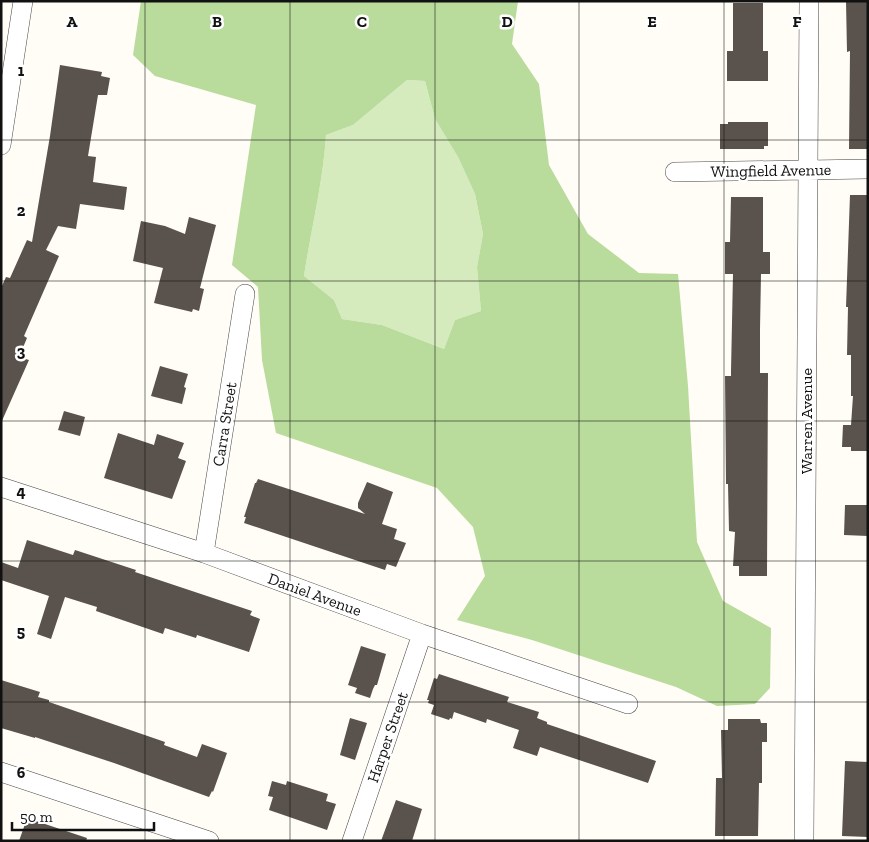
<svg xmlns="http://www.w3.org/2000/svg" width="869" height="842" viewBox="0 0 869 842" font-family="'Zilla Slab',serif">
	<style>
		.green { fill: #d5ebbd }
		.forest { fill: #b9dc9c; fill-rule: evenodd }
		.building { fill: #5a524d }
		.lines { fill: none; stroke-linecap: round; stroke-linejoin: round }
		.minor-casing { stroke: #444; stroke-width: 20 }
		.minor { stroke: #fff; stroke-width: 19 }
		.grid { fill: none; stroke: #111; stroke-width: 1; stroke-opacity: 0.55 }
		.labels { text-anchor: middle; stroke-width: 5; stroke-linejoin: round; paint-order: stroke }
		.street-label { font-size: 16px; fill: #111; stroke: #fff }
		.grid-label { font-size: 16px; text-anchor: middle; font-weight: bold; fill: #111; stroke: #fff; stroke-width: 5; stroke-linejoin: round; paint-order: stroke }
	</style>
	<rect width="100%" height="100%" fill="#fffdf5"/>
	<!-- green -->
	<path class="green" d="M 407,80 L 425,81 L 435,119 L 458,157 L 475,194 L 483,234 L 477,267 L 481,311 L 455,320 L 444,349 L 382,325 L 342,319 L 334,300 L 304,276 C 311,229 323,183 326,135 L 353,125 Z"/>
	<!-- forest -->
	<path class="forest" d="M 141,1 L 518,1 L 512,44 L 539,84 L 549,165 L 588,234 L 639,273 L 678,274 L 688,386 L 697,542 L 723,601 L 771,628 L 770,688 L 755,704 L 717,706 L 676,687 L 532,640 L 457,620 L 485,576 L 473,527 L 437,488 L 276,433 L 262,360 L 258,287 L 232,265 L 256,105 L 155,76 L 133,55 ZM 407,80 L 425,81 L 435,119 L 458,157 L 475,194 L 483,234 L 477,267 L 481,311 L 455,320 L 444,349 L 382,325 L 342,319 L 334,300 L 304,276 C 311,229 323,183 326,135 L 353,125 Z"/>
	<!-- building -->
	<path class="building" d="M 846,1 L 868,1 L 868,149 L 849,149 L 850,51 L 847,52 Z
		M 733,3 L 763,3 L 763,51 L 768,51 L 768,81 L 727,81 L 727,51 L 733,51 Z
		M 60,65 L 102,72 L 101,76 L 110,78 L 107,95 L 98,95 L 88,156 L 96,157 L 93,182 L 127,187 L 124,210 L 80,204 L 76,229 L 58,226 L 46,250 L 59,256 L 24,336 L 27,338 L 19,357 L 29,360 L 1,423 L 1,288 L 6,277 L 10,278 L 27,240 L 32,242 L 50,136 Z
		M 728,122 L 768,122 L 768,146 L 764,146 L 764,149 L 720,149 L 720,124 L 728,124 Z
		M 850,195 L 868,195 L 868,451 L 851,451 L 851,447 L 842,447 L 843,425 L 851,425 L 853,396 L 851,396 L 851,355 L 847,355 L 848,307 L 846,307 Z
		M 731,197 L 763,197 L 763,252 L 770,252 L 770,274 L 761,274 L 760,329 L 760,373 L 768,373 L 767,576 L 739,576 L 739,566 L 733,566 L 735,532 L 729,531 L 728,484 L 726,484 L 725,376 L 731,376 L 731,371 L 733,274 L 725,274 L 725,242 L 730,242 Z
		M 189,217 L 216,225 L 200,288 L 204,289 L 199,311 L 193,309 L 192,312 L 154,303 L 163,268 L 133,261 L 141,221 L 165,226 L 185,234 Z
		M 160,366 L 188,374 L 184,387 L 186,388 L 182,404 L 151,396 Z
		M 64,411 L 85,417 L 80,436 L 58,430 Z
		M 118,433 L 154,445 L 157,434 L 184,443 L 178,458 L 186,461 L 172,499 L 104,478 Z
		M 258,479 L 365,514 L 358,508 L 358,503 L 367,482 L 393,492 L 382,524 L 397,529 L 394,539 L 406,543 L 396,567 L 387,564 L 385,570 L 244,523 L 246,517 L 244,517 L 255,483 L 256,483 Z
		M 845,505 L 868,505 L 868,536 L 844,535 Z
		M 27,540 L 73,555 L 75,550 L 136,570 L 135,572 L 252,611 L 250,615 L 260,619 L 249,652 L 197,635 L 196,638 L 165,628 L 163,634 L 96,611 L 97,607 L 65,597 L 51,639 L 37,634 L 49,596 L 1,580 L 1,562 L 18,568 Z
		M 361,646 L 386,654 L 377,685 L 375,685 L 373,689 L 370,698 L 355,693 L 357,688 L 348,685 Z
		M 439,674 L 509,697 L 507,702 L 539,712 L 537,718 L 547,722 L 547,724 L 656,761 L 648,783 L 540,747 L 537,756 L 513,748 L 519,730 L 487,719 L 486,723 L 454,712 L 452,719 L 450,718 L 449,720 L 431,714 L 434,705 L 428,703 L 429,700 L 427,700 L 434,678 L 437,679 Z
		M 1,680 L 40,692 L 38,697 L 49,700 L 49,702 L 165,742 L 164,745 L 197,757 L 202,744 L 227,753 L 213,792 L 212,791 L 209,797 L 114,763 L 35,737 L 35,738 L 1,728 Z
		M 350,718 L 367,723 L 355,760 L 340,755 Z
		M 728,719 L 760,719 L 761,723 L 767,723 L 767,742 L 762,742 L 762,783 L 759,783 L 758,836 L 715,836 L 716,778 L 722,778 L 721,730 L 728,730 Z
		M 845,761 L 868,762 L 868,837 L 842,836 Z
		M 272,781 L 286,785 L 287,781 L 328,794 L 326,801 L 336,804 L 327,830 L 269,810 L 273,797 L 268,796 Z
		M 396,800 L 422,809 L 412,841 L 381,841 Z
		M 30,819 L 87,838 L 86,841 L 19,841 L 25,824 L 28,825 Z"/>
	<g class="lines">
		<!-- minor casing -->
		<g class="minor-casing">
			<path id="minor" d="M 1,145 L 23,1
				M 675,172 L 868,169
				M 1,487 L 204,553 L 422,634 L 628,704
				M 204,553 L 245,294
				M 1,772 L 209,841
				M 352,841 L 422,634
				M 804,841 L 809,1"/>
		</g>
		<!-- minor -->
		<use href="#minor" class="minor"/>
	</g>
	<!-- grid -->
	<path class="grid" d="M 145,1 L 145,841M 290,1 L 290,841M 435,1 L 435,841M 579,1 L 579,841M 724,1 L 724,841M 1,140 L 868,140M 1,281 L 868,281M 1,421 L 868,421M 1,561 L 868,561M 1,702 L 868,702"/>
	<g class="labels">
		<!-- street labels -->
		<g class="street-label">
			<text transform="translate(771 170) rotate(-1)" y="6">Wingfield Avenue</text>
			<text transform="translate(806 421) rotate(-90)" y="6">Warren Avenue</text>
			<text transform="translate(224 424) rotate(-81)" y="6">Carra Street</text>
			<text transform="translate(315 594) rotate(20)" y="6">Daniel Avenue</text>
			<text transform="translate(387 737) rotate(-71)" y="6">Harper Street</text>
		</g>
	</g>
	<g class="grid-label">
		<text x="72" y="27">A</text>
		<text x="217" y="27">B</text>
		<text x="362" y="27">C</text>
		<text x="507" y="27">D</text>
		<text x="652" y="27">E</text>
		<text x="797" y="27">F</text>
		<text x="21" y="76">1</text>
		<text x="21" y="216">2</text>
		<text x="21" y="357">3</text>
		<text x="21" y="497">4</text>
		<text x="21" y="637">5</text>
		<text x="21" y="778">6</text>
	</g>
	<!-- border -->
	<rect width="869" height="842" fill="none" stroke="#111111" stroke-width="5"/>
	<!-- scale -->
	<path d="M12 822v8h142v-8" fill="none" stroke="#111111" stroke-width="2.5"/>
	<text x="20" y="822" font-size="15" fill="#111111" stroke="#ffffff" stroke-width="4" paint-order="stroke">50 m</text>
</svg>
